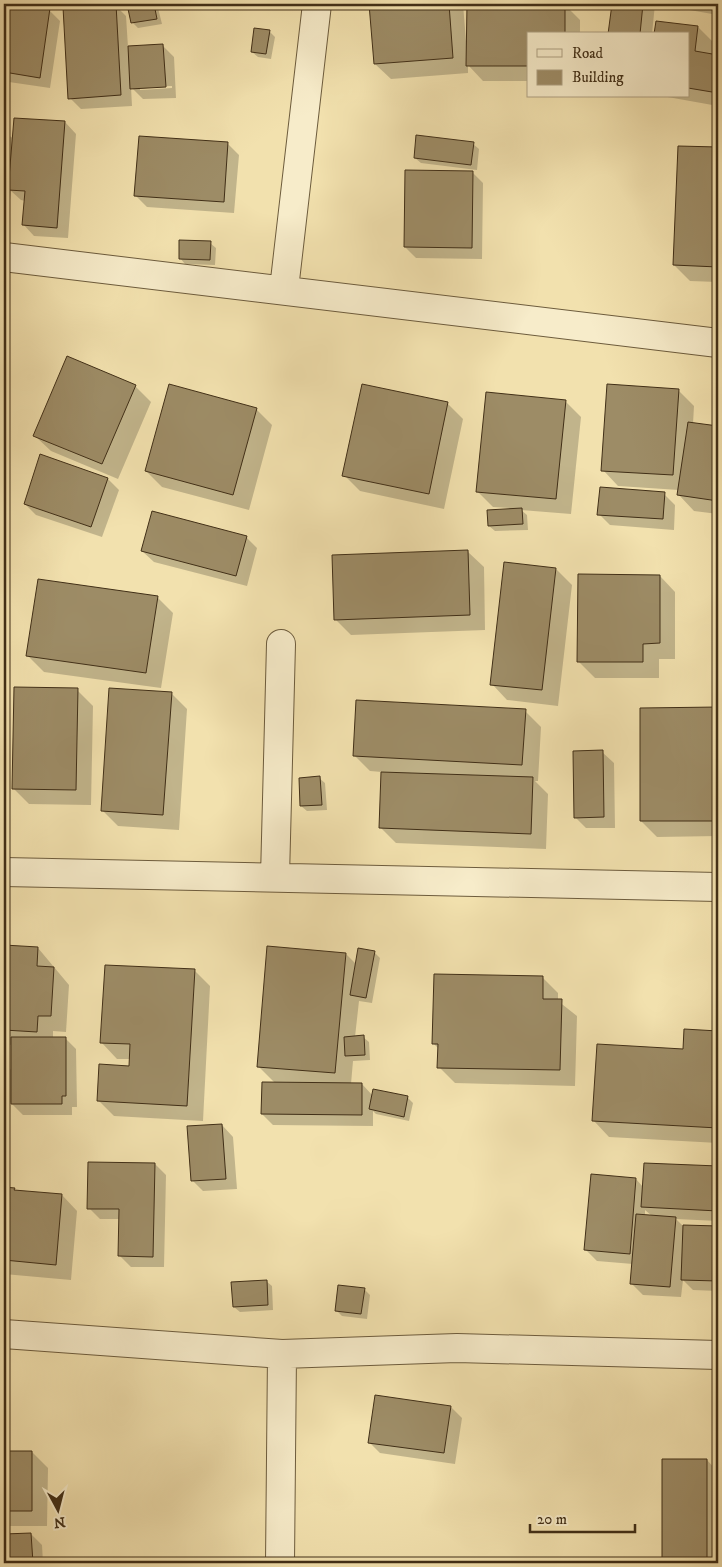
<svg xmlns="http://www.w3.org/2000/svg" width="722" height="1567" viewBox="0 0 722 1567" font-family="'IM FELL DW Pica',serif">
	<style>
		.shadow { fill: #0003; fill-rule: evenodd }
		.building { fill: #9d8c66; stroke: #412f17 }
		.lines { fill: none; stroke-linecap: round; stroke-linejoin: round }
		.minor-casing { stroke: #6d5c3d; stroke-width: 30 }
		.minor { stroke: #f7ecca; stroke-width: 28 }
	</style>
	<rect width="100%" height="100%" fill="#f2e1ae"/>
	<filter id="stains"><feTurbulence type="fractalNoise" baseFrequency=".004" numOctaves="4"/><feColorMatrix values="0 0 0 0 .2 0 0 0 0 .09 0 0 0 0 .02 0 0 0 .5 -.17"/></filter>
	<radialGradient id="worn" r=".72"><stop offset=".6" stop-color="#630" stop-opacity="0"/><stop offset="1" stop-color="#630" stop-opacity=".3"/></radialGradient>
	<!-- shadow -->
	<path class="shadow" d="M 7,4 L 49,10 L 60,21 L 50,88 L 9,82 L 4,77 L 4,29 Z
		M 129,4 L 157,4 L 162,24 L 138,28 L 132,22 Z
		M 370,4 L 463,4 L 466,41 L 468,41 L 468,4 L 564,4 L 580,20 L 580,34 L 528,34 L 528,81 L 483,81 L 468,65 L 468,73 L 391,79 L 375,64 Z
		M 613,4 L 655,4 L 652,34 L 610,34 Z
		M 674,4 L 718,4 L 718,15 L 678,8 Z
		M 115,5 L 126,16 L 128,47 L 163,46 L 174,57 L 176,98 L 143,99 L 131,87 L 132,106 L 81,109 L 70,98 ZM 172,86 L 172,88 L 140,90 L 140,87 Z
		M 657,22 L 698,27 L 714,43 L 712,55 L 718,56 L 718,106 L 662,96 L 688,96 L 688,34 Z
		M 269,31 L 275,37 L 271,59 L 258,57 L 252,52 Z
		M 65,122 L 76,134 L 68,238 L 34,236 L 23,224 L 25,201 L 21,200 L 11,191 L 7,226 L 4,226 L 4,132 L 14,139 Z
		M 227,143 L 239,155 L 234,213 L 147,207 L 135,195 Z
		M 473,144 L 479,149 L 477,170 L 421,163 L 415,158 Z
		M 679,147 L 718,148 L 718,282 L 690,281 L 674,265 Z
		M 472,172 L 483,183 L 482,259 L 416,258 L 405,247 Z
		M 210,243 L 216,248 L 215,265 L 185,264 L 180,258 Z
		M 135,386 L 151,402 L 118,479 L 51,451 L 35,436 Z
		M 678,390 L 694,406 L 693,424 L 718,428 L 718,514 L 694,511 L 679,495 L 679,490 L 618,486 L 603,470 Z
		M 565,401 L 581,417 L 571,514 L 521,510 L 527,515 L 528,530 L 495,531 L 489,526 L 510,508 L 493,507 L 477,491 Z
		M 447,403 L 463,419 L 444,509 L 360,491 L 344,475 Z
		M 256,409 L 272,425 L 249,510 L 162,487 L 146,471 Z
		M 41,456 L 108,479 L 119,490 L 102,537 L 36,515 L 25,504 Z
		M 664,494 L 675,505 L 674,530 L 610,525 L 599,514 Z
		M 246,537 L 257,548 L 247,586 L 154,562 L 142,551 Z
		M 468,552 L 484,567 L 485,630 L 351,635 L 335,619 Z
		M 556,569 L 572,585 L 558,706 L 507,700 L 492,684 Z
		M 660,576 L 675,592 L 675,659 L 659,659 L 659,678 L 595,678 L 579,662 Z
		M 157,597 L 173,613 L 161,688 L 44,672 L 28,656 Z
		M 77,690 L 93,706 L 91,805 L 29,804 L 13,788 Z
		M 171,693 L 187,709 L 179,830 L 118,826 L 102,810 Z
		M 718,709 L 718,836 L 657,837 L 641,821 Z
		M 525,711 L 541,727 L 538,781 L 535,781 L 548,794 L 546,849 L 396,843 L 381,828 L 382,772 L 370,771 L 354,755 Z
		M 602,752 L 614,763 L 615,828 L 586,828 L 575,817 Z
		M 319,778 L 325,783 L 327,810 L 307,811 L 301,806 Z
		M 4,946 L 38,948 L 69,985 L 66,1032 L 53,1031 L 53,1038 L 65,1038 L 76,1049 L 77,1107 L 72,1107 L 72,1115 L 23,1115 L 10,1102 L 9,1106 L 4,1105 L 4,1062 L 12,1071 L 12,1045 L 4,1044 Z
		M 375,953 L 380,958 L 372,1003 L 359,1001 L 355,1037 L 363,1037 L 369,1042 L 370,1060 L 353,1061 L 351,1084 L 362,1084 L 373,1096 L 407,1097 L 413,1103 L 409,1121 L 376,1114 L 373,1111 L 373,1126 L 273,1125 L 262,1114 L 275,1083 L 258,1066 L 346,954 L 357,965 Z
		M 194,970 L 210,986 L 203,1121 L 114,1116 L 98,1100 L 130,1067 L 130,1059 L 117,1059 L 102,1043 Z
		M 542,977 L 558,993 L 558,1001 L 577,1016 L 575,1086 L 455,1083 L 439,1067 L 439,1049 L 433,1043 Z
		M 685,1031 L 718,1032 L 718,1143 L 609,1137 L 594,1121 L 684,1050 Z
		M 222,1125 L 233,1137 L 237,1189 L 203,1191 L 192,1180 Z
		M 155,1164 L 166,1175 L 164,1267 L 131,1267 L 120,1256 L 120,1219 L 100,1219 L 89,1208 Z
		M 645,1164 L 718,1168 L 718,1221 L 676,1219 L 683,1226 L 718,1228 L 718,1291 L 693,1290 L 683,1280 L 681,1297 L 643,1295 L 632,1284 L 633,1264 L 597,1261 L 585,1249 L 636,1179 L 643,1187 ZM 645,1210 L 652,1216 L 645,1216 Z
		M 4,1188 L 14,1189 L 17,1192 L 62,1195 L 77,1211 L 71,1280 L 4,1274 Z
		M 266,1281 L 272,1286 L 273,1310 L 240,1312 L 234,1307 Z
		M 364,1289 L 370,1295 L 367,1319 L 342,1316 L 337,1311 Z
		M 451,1407 L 462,1418 L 455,1464 L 380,1453 L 369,1442 Z
		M 4,1452 L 32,1452 L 48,1468 L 47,1526 L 4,1526 Z
		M 664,1460 L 707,1460 L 718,1472 L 718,1563 L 664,1563 Z
		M 31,1534 L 42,1545 L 43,1563 L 4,1563 L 4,1536 Z"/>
	<!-- building -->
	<path class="building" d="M 6,4 L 50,8 L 40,78 L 4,72 L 4,20 Z
		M 116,4 L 121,95 L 68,99 L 63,7 Z
		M 127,4 L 154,4 L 157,19 L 131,23 Z
		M 369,4 L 449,4 L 453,58 L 374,64 Z
		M 467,4 L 565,4 L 565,34 L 528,34 L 528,66 L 466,66 Z
		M 612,4 L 643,4 L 640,34 L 608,34 Z
		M 656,21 L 698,26 L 695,51 L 718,55 L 718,93 L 688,88 L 688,34 L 654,34 Z
		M 254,28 L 270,30 L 266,54 L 251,52 Z
		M 163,44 L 166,87 L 130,89 L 128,46 Z
		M 14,118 L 65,121 L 57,228 L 22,225 L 25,191 L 8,190 Z
		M 4,130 L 7,131 L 4,155 Z
		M 416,135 L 474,142 L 471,165 L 414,158 Z
		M 139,136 L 228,142 L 224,202 L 134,196 Z
		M 678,146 L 718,147 L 718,267 L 673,265 Z
		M 405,170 L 473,171 L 472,248 L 404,247 Z
		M 179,240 L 211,241 L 210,260 L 179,259 Z
		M 67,356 L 136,385 L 102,464 L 33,436 Z
		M 169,384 L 257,408 L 233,495 L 145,471 Z
		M 362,384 L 448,402 L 429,494 L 342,476 Z
		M 607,384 L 679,389 L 673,475 L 601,471 Z
		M 486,392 L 566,400 L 556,499 L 476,492 Z
		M 688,422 L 718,426 L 718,501 L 677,495 Z
		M 40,454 L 108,478 L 91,527 L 24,504 Z
		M 600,487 L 665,492 L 663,519 L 597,515 Z
		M 522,508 L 523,524 L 488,526 L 487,510 Z
		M 152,511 L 247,536 L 236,576 L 141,551 Z
		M 468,550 L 470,615 L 334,620 L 332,555 Z
		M 504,562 L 556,568 L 542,690 L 490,685 Z
		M 578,574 L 660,575 L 660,643 L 643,644 L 643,662 L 577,662 Z
		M 38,579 L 158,596 L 146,673 L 26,656 Z
		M 14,687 L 78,688 L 76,790 L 12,789 Z
		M 109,688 L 172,692 L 163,815 L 101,811 Z
		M 356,700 L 526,709 L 522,765 L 353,756 Z
		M 718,707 L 718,821 L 640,821 L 640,708 Z
		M 603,750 L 604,817 L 574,818 L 573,751 Z
		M 381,772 L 533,777 L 531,834 L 379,828 Z
		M 320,776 L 322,805 L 300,806 L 299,778 Z
		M 4,945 L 38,947 L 37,966 L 54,967 L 51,1016 L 38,1016 L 37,1032 L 4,1030 Z
		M 267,946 L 346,953 L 335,1073 L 257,1067 Z
		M 358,948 L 375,951 L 366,998 L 350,995 Z
		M 105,965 L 195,969 L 187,1106 L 97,1101 L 99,1064 L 129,1066 L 130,1044 L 100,1043 Z
		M 434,974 L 543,976 L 543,999 L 562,999 L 560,1070 L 437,1068 L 438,1044 L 432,1044 Z
		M 684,1029 L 718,1031 L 718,1128 L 592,1121 L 597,1044 L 683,1049 Z
		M 364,1035 L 365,1055 L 345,1056 L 344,1037 Z
		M 11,1037 L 66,1037 L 66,1096 L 62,1096 L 62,1104 L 11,1104 Z
		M 262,1082 L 362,1083 L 362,1115 L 261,1114 Z
		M 373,1089 L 408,1096 L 404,1117 L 369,1109 Z
		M 222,1124 L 226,1179 L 191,1181 L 187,1126 Z
		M 88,1162 L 155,1163 L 153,1257 L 118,1256 L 119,1209 L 87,1209 Z
		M 644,1163 L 718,1166 L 718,1211 L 641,1207 Z
		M 591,1174 L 636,1178 L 630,1254 L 584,1250 Z
		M 4,1187 L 15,1188 L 14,1190 L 62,1194 L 56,1265 L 4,1260 Z
		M 636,1214 L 676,1217 L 670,1287 L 630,1284 Z
		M 683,1225 L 718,1226 L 718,1281 L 681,1280 Z
		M 267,1280 L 268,1305 L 233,1307 L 231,1282 Z
		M 338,1285 L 365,1288 L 361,1314 L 335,1311 Z
		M 375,1395 L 451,1406 L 444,1453 L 368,1443 Z
		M 4,1451 L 32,1451 L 32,1511 L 4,1511 Z
		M 662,1459 L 707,1459 L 707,1563 L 662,1563 Z
		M 31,1533 L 33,1563 L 4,1563 L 4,1534 Z"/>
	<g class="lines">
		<!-- minor casing -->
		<g class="minor-casing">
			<path id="minor" d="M 4,257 L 718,343
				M 284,289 L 317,4
				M 4,872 L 718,887
				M 275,877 L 281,644
				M 4,1334 L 282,1354 L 457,1348 L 718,1355
				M 280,1563 L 282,1354"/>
		</g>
		<!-- minor -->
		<use href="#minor" class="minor"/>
	</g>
	<!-- margin -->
	<rect width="722" height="1567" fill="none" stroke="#f2e1ae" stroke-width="20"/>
	<rect x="5" y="5" width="712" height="1557" fill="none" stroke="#412f17" stroke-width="2.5"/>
	<rect x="10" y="10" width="702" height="1547" fill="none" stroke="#412f17"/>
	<!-- legend -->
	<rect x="527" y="32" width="162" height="65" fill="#f7ecca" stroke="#aea082"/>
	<rect x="537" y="49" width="25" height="8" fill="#f7ecca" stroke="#aea082"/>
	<text x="572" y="58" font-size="15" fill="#412f17">Road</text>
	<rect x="537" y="70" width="25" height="15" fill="#9d8c66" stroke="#aea082"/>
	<text x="572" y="82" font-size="15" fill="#412f17">Building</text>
	<!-- north arrow -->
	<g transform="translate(58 1510) rotate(173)" stroke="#f7ecca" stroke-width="4" paint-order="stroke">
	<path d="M0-4L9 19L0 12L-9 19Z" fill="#412f17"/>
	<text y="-8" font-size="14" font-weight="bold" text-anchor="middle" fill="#412f17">N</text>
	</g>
	<!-- scale -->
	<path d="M530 1524v8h105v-8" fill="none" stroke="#412f17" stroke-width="2.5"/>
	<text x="537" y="1524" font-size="15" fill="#412f17" stroke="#f7ecca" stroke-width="4" paint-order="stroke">20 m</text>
	<rect width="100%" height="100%" filter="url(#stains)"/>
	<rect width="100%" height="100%" fill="url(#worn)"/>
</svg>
